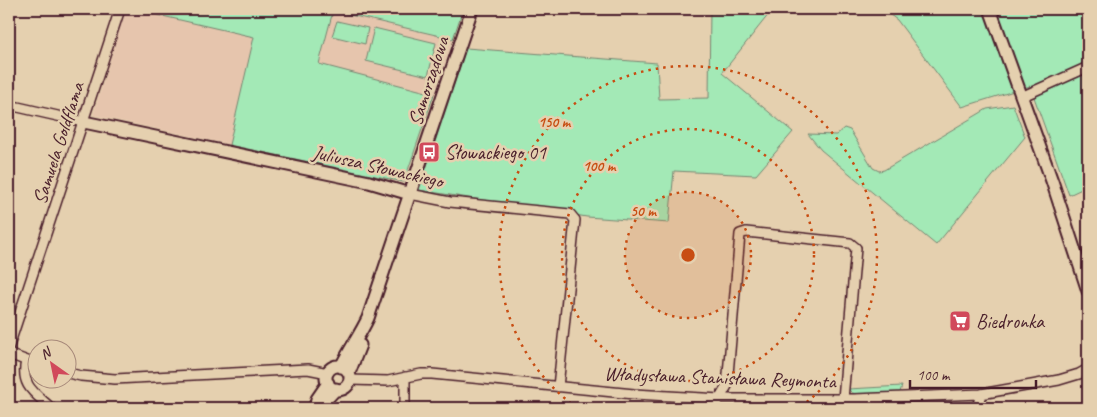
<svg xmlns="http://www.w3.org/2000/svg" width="1097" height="417" viewBox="0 0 1097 417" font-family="Caveat,sans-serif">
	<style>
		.built { fill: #e6c5ad }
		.green { fill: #a3e9b6; stroke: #768470 }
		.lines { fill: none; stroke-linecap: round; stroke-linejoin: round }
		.street-casing { stroke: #4a1f2b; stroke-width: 12 }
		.secondary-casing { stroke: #4a1f2b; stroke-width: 15 }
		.street { stroke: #e5d0af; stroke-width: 9 }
		.secondary { stroke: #e5d0af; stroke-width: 11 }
		.ring { fill: none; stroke: #c84d12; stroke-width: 2.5; stroke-dasharray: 2.5 5 }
		.labels { text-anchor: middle; stroke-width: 5; stroke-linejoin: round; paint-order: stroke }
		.street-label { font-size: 20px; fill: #4a1f2b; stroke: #e5d0af }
		.poi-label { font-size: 20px; fill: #4a1f2b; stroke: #e5d0af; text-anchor: start }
		.centre { fill: #c84d12; stroke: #e5d0af; stroke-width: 2.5 }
		.ring-label { font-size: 15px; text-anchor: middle; font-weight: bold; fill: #c84d12; stroke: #e5d0af; stroke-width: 5; stroke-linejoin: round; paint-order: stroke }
	</style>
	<rect width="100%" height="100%" fill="#e5d0af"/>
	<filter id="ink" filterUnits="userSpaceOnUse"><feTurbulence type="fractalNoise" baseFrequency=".02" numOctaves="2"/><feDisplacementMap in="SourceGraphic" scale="10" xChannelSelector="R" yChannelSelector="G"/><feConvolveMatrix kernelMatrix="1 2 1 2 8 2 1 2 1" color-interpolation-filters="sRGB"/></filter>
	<g filter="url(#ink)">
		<!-- built -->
		<path class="built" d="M 126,9 L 324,9 L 453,39 L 404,182 L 93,115 Z"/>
		<!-- green -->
		<path class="green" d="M 132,9 L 463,9 L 453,39 L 333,11 L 319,64 L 434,94 L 404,182 L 229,145 L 254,37 Z
			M 710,9 L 773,9 L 722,73 L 793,132 L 756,175 L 674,171 L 669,223 L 587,217 L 419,190 L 466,48 L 657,63 L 659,99 L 709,98 Z
			M 882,9 L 1088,9 L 1088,186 L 1069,195 L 1030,86 L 962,107 L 897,20 Z
			M 337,21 L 368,28 L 365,44 L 332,36 Z
			M 374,28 L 436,43 L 428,76 L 366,61 Z
			M 1013,105 L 1025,137 L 936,245 L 821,150 L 808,134 L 836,135 L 844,128 L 850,130 L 873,168 L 879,171 L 884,170 L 987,109 Z
			M 902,386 L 900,392 L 857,394 L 852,393 L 848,389 Z"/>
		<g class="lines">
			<!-- street casing -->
			<g class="street-casing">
				<path id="street" d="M 1021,97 L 1088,67
					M 9,105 L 84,122
					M 410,194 L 450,202 L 570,214 L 575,220 L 558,387
					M 9,346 L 120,9
					M 9,354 L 38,365
					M 26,361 C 20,386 35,393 51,408
					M 68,373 L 81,376 L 115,379 L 308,369 L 328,373
					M 350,380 L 388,381 L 421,374 L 432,374 L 634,394 L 720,399 L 854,399 L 981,394 L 1059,380 L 1079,374 L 1088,369
					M 405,408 L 405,377
					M 714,408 L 727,386 L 740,234 L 746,232 L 850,243 L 856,248 L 843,399
					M 977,408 L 981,394"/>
			</g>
			<!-- secondary casing -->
			<g class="secondary-casing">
				<path id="secondary" d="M 990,9 L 1052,181 L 1088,291
					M 84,122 L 369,182 L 410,194
					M326 378a12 12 0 1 1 24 0a12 12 0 1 1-24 0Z
					M 341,367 C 349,350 360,335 368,318 L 472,9
					M 349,373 L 360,345
					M 315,407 L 317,399 L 328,383
					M 313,408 L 322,404 L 336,389"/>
			</g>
			<!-- street -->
			<use href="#street" class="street"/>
			<!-- secondary -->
			<use href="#secondary" class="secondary"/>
		</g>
	</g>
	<!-- distance rings -->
	<circle cx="688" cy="255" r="63" fill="#c84d12" fill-opacity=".12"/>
	<g class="ring">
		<circle cx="688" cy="255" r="63"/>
		<circle cx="688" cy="255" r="126"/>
		<path d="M577 408A189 189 0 1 1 799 408"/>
	</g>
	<!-- icons -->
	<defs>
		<g id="bus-square" transform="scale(1.125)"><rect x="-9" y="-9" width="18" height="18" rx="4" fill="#d1495b" stroke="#e5d0af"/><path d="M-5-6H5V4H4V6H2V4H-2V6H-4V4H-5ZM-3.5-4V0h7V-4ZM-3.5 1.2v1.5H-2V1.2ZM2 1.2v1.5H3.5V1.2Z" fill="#fff"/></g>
		<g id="supermarket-square" transform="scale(1.125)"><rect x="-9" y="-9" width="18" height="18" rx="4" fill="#d1495b" stroke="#e5d0af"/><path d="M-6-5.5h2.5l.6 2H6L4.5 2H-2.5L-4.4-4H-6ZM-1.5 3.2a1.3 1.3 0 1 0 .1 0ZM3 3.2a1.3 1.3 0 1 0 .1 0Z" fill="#fff"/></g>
	</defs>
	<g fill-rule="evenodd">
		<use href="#bus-square" x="429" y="152"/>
		<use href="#supermarket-square" x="960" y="321"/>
	</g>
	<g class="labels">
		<!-- street labels -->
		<g class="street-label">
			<text transform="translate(428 81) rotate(-72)" y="7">Samorządowa</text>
			<text transform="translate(58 143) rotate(-72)" y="7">Samuela Goldflama</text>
			<text transform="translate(378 166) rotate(13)" y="7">Juliusza Słowackiego</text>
			<text transform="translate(720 377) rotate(2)" y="7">Władysława Stanisława Reymonta</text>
		</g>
		<!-- poi labels -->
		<g class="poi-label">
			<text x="445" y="159">Słowackiego 01</text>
			<text x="976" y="328">Biedronka</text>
		</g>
	</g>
	<circle cx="688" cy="255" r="8" class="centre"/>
	<g class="ring-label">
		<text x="554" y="127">150 m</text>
		<text x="599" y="171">100 m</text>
		<text x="643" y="216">50 m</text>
	</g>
	<!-- margin -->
	<rect width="1097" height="417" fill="none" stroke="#e5d0af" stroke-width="30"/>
	<rect x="15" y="15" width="1067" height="387" fill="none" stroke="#4a1f2b" stroke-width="2" filter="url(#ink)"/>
	<!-- north arrow -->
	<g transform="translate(52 364) rotate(327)"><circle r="24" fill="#e5d0af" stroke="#a7897a"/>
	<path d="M0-4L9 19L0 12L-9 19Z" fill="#d1495b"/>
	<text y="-8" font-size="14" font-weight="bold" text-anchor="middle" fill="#4a1f2b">N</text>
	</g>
	<!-- scale -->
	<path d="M910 380v8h126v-8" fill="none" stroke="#4a1f2b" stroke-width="2.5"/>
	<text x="917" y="380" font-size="15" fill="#4a1f2b" stroke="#e5d0af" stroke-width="4" paint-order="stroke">100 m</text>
</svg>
